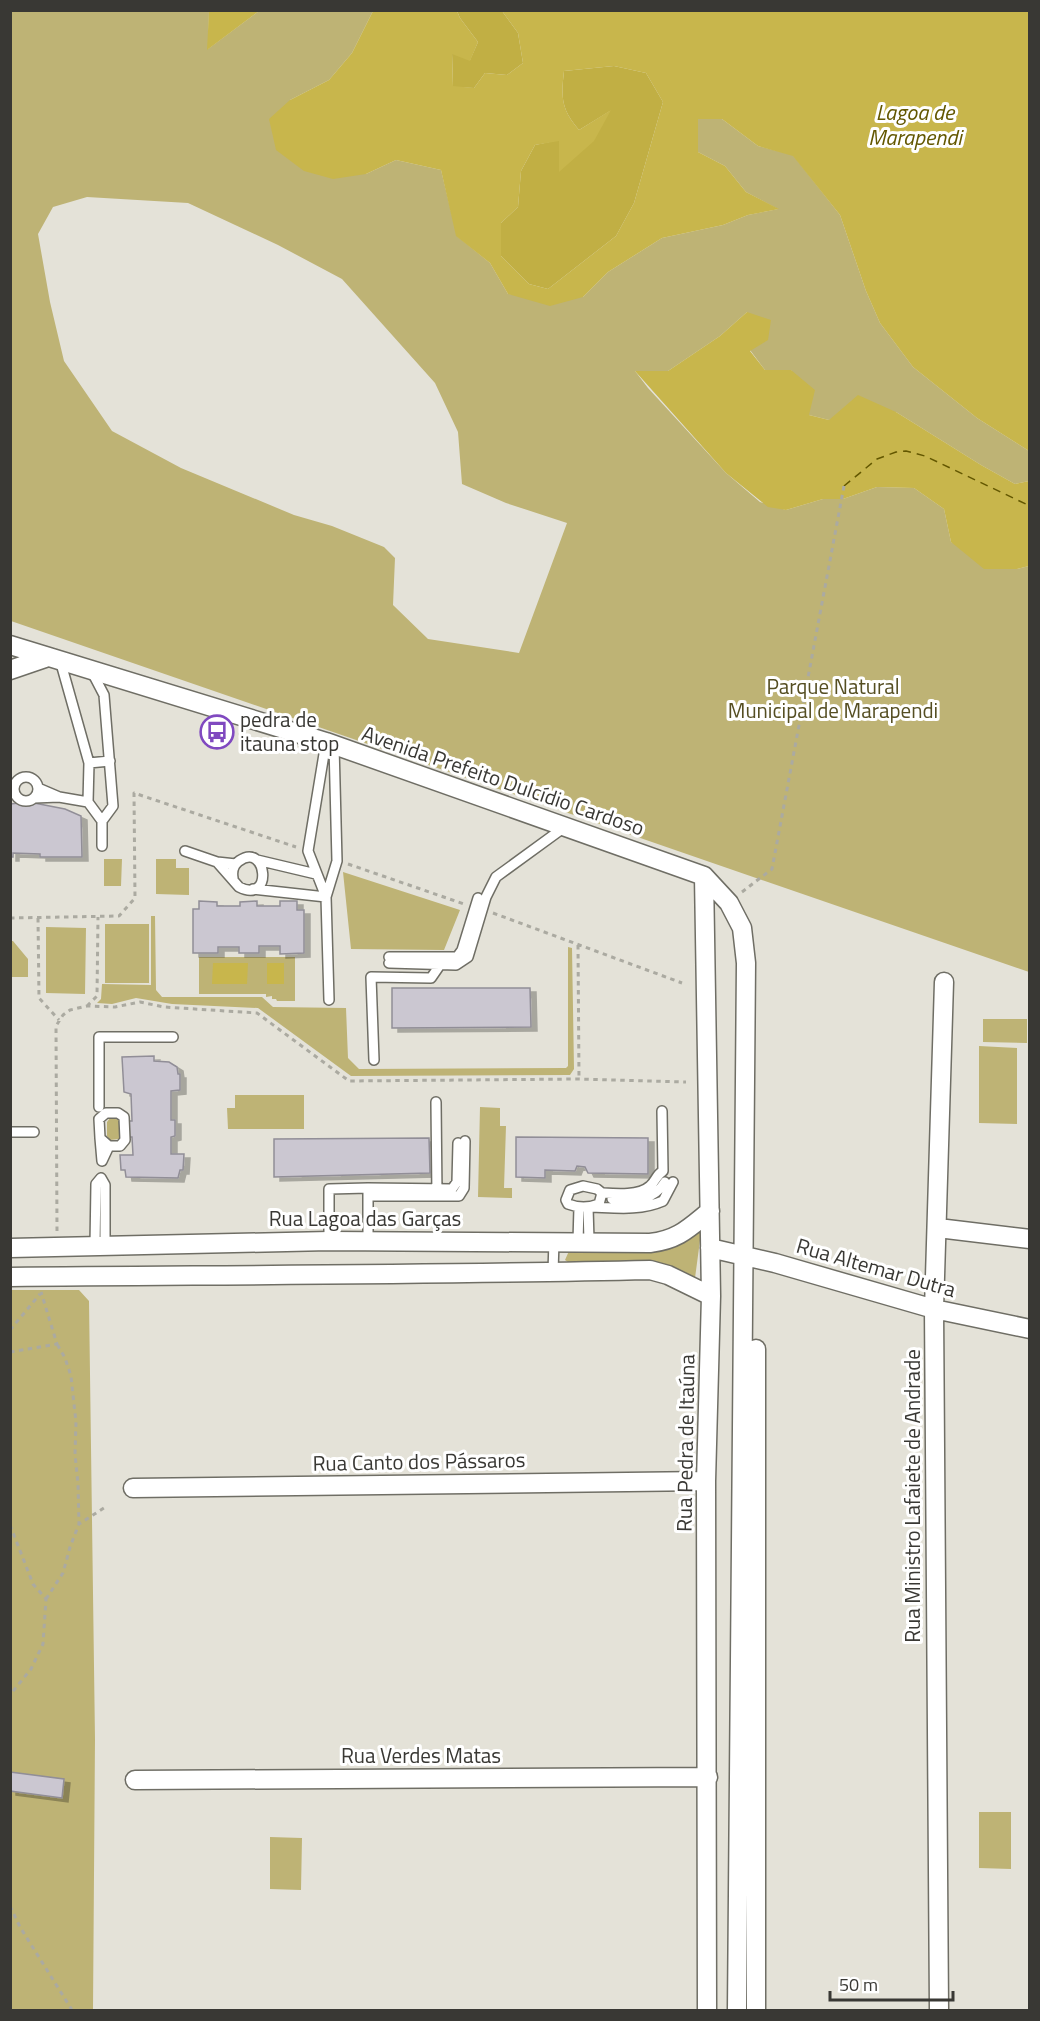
<svg xmlns="http://www.w3.org/2000/svg" width="1040" height="2021" viewBox="0 0 1040 2021" font-family="'Titillium Web',sans-serif">
	<style>
		.green { fill: #beb375; fill-rule: evenodd }
		.forest { fill: #c1af44 }
		.water { fill: #c8b64c; fill-rule: evenodd }
		.lines { fill: none; stroke-linecap: round; stroke-linejoin: round }
		.ferry { stroke: #635700; stroke-width: 1.5; stroke-dasharray: 8 6; stroke-linecap: butt }
		.building { fill: #cbc7d1; stroke: #918e97; stroke-width: 1.5; filter: url(#shadow) }
		.service-casing { stroke: #6f6e65; stroke-width: 12 }
		.minor-casing { stroke: #6f6e65; stroke-width: 21 }
		.path { stroke: #abaaa1; stroke-width: 3; stroke-dasharray: 4.5 4.5; stroke-linecap: butt }
		.service { stroke: #fff; stroke-width: 9 }
		.minor { stroke: #fff; stroke-width: 18 }
		.labels { text-anchor: middle; stroke-width: 6; stroke-linejoin: round; paint-order: stroke }
		.park-label { font-size: 21px; fill: #554e22; stroke: #fff }
		.poi-label { font-size: 21px; fill: #393834; stroke: #fff; text-anchor: start }
		.street-label { font-size: 21px; fill: #393834; stroke: #fff }
		.water-label { font-size: 22px; font-style: italic; fill: #635700; stroke: #fff }
	</style>
	<defs>
		<filter id="shadow"><feDropShadow dx="6" dy="4" stdDeviation="0" flood-color="#0004"/></filter>
	</defs>
	<rect width="100%" height="100%" fill="#e4e2d8"/>
	<!-- green -->
	<path class="green" d="M 11,11 L 209,11 L 208,49 L 259,11 L 373,11 L 352,53 L 329,80 L 290,100 L 366,174 L 396,160 L 441,170 L 457,236 L 490,263 L 508,294 L 583,297 L 608,272 L 662,238 L 723,225 L 748,215 L 778,209 L 746,192 L 725,166 L 698,152 L 698,119 L 722,119 L 758,146 L 793,155 L 840,215 L 866,291 L 880,323 L 913,367 L 977,418 L 1029,451 L 1029,481 L 1015,484 L 981,465 L 896,412 L 829,420 L 809,415 L 791,370 L 765,370 L 750,350 L 747,312 L 720,336 L 668,371 L 635,371 L 648,388 L 726,473 L 760,502 L 786,510 L 823,499 L 843,499 L 877,487 L 914,488 L 944,509 L 951,542 L 1017,569 L 1029,566 L 1029,972 L 11,621 ZM 87,197 L 188,203 L 278,245 L 342,279 L 435,383 L 458,432 L 462,484 L 506,503 L 567,523 L 519,653 L 428,639 L 393,605 L 395,558 L 384,547 L 332,526 L 294,515 L 181,468 L 112,431 L 64,361 L 50,302 L 38,234 L 53,207 Z
		M 104,859 L 122,859 L 121,886 L 104,886 Z
		M 156,859 L 176,859 L 176,868 L 189,868 L 189,895 L 156,894 Z
		M 343,872 L 460,910 L 444,950 L 351,949 Z
		M 151,916 L 155,916 L 156,990 L 162,997 L 262,997 L 273,1007 L 346,1008 L 348,1058 L 359,1069 L 566,1068 L 568,1066 L 568,947 L 572,948 L 574,1069 L 570,1075 L 351,1076 L 258,1008 L 172,1004 L 136,998 L 112,1004 L 97,1003 L 101,999 L 102,984 L 151,985 Z
		M 105,924 L 149,924 L 149,983 L 105,983 Z
		M 46,927 L 86,928 L 85,994 L 46,993 Z
		M 11,941 L 13,941 L 28,959 L 28,977 L 11,977 Z
		M 199,957 L 295,957 L 295,1001 L 277,1001 L 276,999 L 272,999 L 272,996 L 266,997 L 266,994 L 199,994 Z
		M 983,1019 L 1027,1019 L 1027,1043 L 983,1042 Z
		M 979,1046 L 1017,1048 L 1017,1124 L 979,1123 Z
		M 235,1095 L 304,1095 L 304,1129 L 228,1129 L 227,1108 L 235,1108 Z
		M 480,1107 L 500,1108 L 500,1126 L 506,1126 L 504,1188 L 512,1188 L 512,1198 L 478,1197 Z
		M 110,1118 L 121,1120 L 121,1137 L 119,1139 L 110,1140 L 107,1136 L 107,1122 Z
		M 694,1232 L 701,1233 L 695,1278 L 690,1278 L 674,1267 L 656,1263 L 571,1264 L 565,1260 L 569,1251 Z
		M 11,1290 L 79,1290 L 89,1301 L 95,1739 L 93,2010 L 11,2010 Z
		M 979,1812 L 1011,1812 L 1011,1869 L 979,1868 Z
		M 270,1837 L 302,1838 L 301,1890 L 270,1889 Z"/>
	<!-- forest -->
	<path class="forest" d="M 457,11 L 502,11 L 518,33 L 523,63 L 507,75 L 485,73 L 474,88 L 453,87 L 452,53 L 470,60 L 478,42 L 460,18 Z
		M 614,66 L 646,73 L 663,102 L 634,203 L 616,236 L 548,289 L 529,284 L 501,256 L 501,223 L 518,207 L 521,171 L 535,145 L 559,140 L 559,171 L 610,111 L 579,130 C 561,109 561,98 564,71 Z"/>
	<!-- water -->
	<path class="water" d="M 209,11 L 209,10 L 259,11 L 207,50 Z
		M 373,11 L 457,11 L 460,18 L 478,42 L 470,61 L 452,54 L 453,86 L 474,88 L 485,73 L 507,75 L 523,63 L 518,33 L 502,11 L 1029,11 L 1029,451 L 977,418 L 913,367 L 880,323 L 866,291 L 840,215 L 793,156 L 758,146 L 722,119 L 698,119 L 698,152 L 725,166 L 746,192 L 779,209 L 748,215 L 723,225 L 662,238 L 608,272 L 583,297 L 550,306 L 508,294 L 490,263 L 456,236 L 441,170 L 396,160 L 366,174 L 333,179 L 304,171 L 276,150 L 269,119 L 290,100 L 329,80 L 352,53 ZM 614,66 L 646,73 L 663,102 L 634,203 L 616,236 L 548,289 L 529,284 L 501,256 L 501,223 L 518,207 L 521,171 L 535,145 L 559,141 L 559,172 L 594,141 L 611,110 L 579,130 C 561,109 561,98 564,71 Z
		M 747,312 L 771,320 L 768,340 L 750,351 L 765,370 L 791,370 L 815,390 L 809,415 L 829,420 L 858,395 L 896,412 L 981,465 L 1015,484 L 1029,481 L 1029,566 L 1017,569 L 984,569 L 951,542 L 944,509 L 914,488 L 877,487 L 843,499 L 823,499 L 786,510 L 768,507 L 726,473 L 635,371 L 668,371 L 720,336 Z
		M 213,963 L 248,963 L 247,984 L 212,984 Z
		M 267,963 L 284,963 L 284,984 L 267,984 Z"/>
	<g class="lines">
		<!-- ferry -->
		<path class="ferry" d="M 844,486 L 877,459 L 896,452 L 906,451 L 925,456 L 1030,506"/>
	</g>
	<!-- building -->
	<path class="building" d="M 29,802 L 65,809 L 81,816 L 82,857 L 40,857 L 40,854 L 13,853 L 13,857 L 10,857 L 10,804 Z
		M 199,901 L 217,902 L 217,906 L 240,906 L 240,902 L 257,901 L 257,906 L 280,906 L 280,901 L 297,901 L 297,910 L 304,910 L 304,953 L 280,954 L 280,946 L 259,946 L 259,953 L 239,953 L 239,947 L 218,947 L 218,953 L 193,953 L 193,909 L 199,909 Z
		M 392,988 L 530,988 L 531,1027 L 392,1028 Z
		M 154,1056 L 154,1061 L 169,1062 L 177,1067 L 178,1074 L 180,1074 L 180,1090 L 171,1091 L 171,1120 L 175,1120 L 175,1136 L 171,1137 L 171,1154 L 184,1154 L 183,1170 L 180,1170 L 178,1178 L 126,1177 L 125,1170 L 121,1170 L 120,1155 L 133,1155 L 132,1137 L 128,1137 L 128,1121 L 132,1121 L 131,1094 L 124,1092 L 122,1057 Z
		M 516,1137 L 648,1138 L 648,1174 L 588,1173 L 585,1167 L 577,1166 L 575,1171 L 545,1170 L 545,1178 L 516,1177 Z
		M 429,1138 L 430,1173 L 274,1177 L 274,1139 Z
		M 10,1772 L 64,1779 L 62,1798 L 10,1791 Z"/>
	<g class="lines">
		<!-- service casing -->
		<g class="service-casing">
			<path id="service" d="M 60,660 L 89,763 L 88,802 L 102,821 L 113,806 L 104,695 L 92,672
				M 89,763 L 110,761
				M14 789a12 12 0 1 1 24 0a12 12 0 1 1-24 0Z
				M 59,797 L 88,802
				M 34,798 L 59,797 L 38,788
				M 102,821 L 102,846
				M 185,851 L 217,862
				M 257,860 L 316,874
				M 233,878 C 232,872 233,865 239,861 C 267,841 274,905 239,887 L 217,862 L 236,864
				M 253,889 L 326,897
				M 326,897 L 308,851 L 326,742
				M 389,957 L 457,957 L 462,950 L 478,898
				M 389,963 L 456,965 L 468,957 L 486,897 L 496,877 L 566,826
				M 329,1000 L 326,897 L 337,861 L 334,745
				M 374,1060 L 371,977 L 431,978 L 442,962
				M 436,1102 L 437,1196
				M 99,1107 L 99,1037 L 173,1037
				M 106,1113 L 118,1113 L 124,1117 L 125,1140 L 120,1146 L 109,1146 L 100,1138 L 99,1119 Z
				M 10,1132 L 34,1132
				M 100,1138 L 102,1161 L 109,1146
				M 583,1186 L 597,1189 L 602,1193 L 599,1204 C 589,1208 578,1208 568,1204 L 566,1200 L 570,1190 Z
				M 368,1188 L 452,1189 L 457,1182 L 458,1143
				M 602,1193 C 616,1194 639,1196 650,1186 C 656,1181 656,1175 663,1171 L 662,1111
				M 368,1196 L 459,1196 L 464,1188 L 465,1141
				M 612,1199 C 633,1200 652,1203 665,1182
				M 588,1207 L 589,1241
				M 592,1207 C 617,1208 640,1211 663,1201 L 673,1182
				M 329,1241 L 329,1189 L 368,1188 L 368,1241
				M 578,1242 L 579,1207
				M 95,1245 L 96,1184 L 101,1178 L 105,1185 L 105,1245
				M 553,1272 L 554,1241"/>
		</g>
		<!-- minor casing -->
		<g class="minor-casing">
			<path id="minor" d="M 10,645 L 326,742 L 704,876 L 729,903 L 742,928 L 746,963 L 737,2010
				M 10,670 L 48,657
				M 704,876 L 711,1296 L 706,1481 L 707,2010
				M 938,1228 L 1030,1239
				M 10,1248 L 329,1241 L 650,1243 C 678,1240 689,1228 710,1211
				M 710,1248 L 775,1263 L 934,1309 L 1030,1329
				M 10,1277 C 224,1275 437,1275 650,1270 L 668,1275 L 711,1296
				M 756,1349 L 756,2010
				M 133,1488 L 706,1481
				M 135,1780 L 708,1777
				M 939,2010 L 934,1309 L 944,982"/>
		</g>
		<!-- path -->
		<path class="path" d="M 348,864 L 464,904
			M 742,892 L 772,869 L 844,486
			M 493,913 L 682,983
			M 10,918 L 119,916 L 135,898 L 134,793 L 296,847
			M 38,918 L 39,998 L 59,1020
			M 578,945 L 579,1079
			M 87,1006 L 97,996 L 98,917
			M 57,1231 L 56,1026 L 63,1015 L 70,1010 L 87,1006 L 115,1007 L 140,1002 L 164,1007 L 257,1013 L 349,1081 L 579,1079 L 686,1082
			M 10,1330 L 40,1294
			M 10,1352 L 57,1344 L 41,1292
			M 79,1522 L 79,1524 L 107,1506
			M 10,1525 L 33,1584 L 46,1599 L 43,1644 L 31,1669 L 10,1695
			M 46,1599 L 63,1573 L 70,1547 L 79,1524 L 78,1484 L 75,1454 L 76,1422 L 73,1395 L 71,1376 L 65,1358 L 57,1344
			M 10,1906 L 20,1927 L 72,2010"/>
		<!-- service -->
		<use href="#service" class="service"/>
		<!-- minor -->
		<use href="#minor" class="minor"/>
	</g>
	<!-- icons -->
	<defs>
		<g id="bus-ring" transform="scale(1.725)"><circle r="9.5" fill="#fff" stroke="#8049c0" stroke-width="1.5"/><path d="M-5-6H5V4H4V6H2V4H-2V6H-4V4H-5ZM-3.5-4V0h7V-4ZM-3.5 1.2v1.5H-2V1.2ZM2 1.2v1.5H3.5V1.2Z" fill="#8049c0"/></g>
	</defs>
	<g fill-rule="evenodd">
		<use href="#bus-ring" x="217" y="732"/>
	</g>
	<g class="labels">
		<!-- park labels -->
		<g class="park-label">
			<text x="833" y="694">Parque Natural<tspan x="833" dy="24">Municipal de Marapendi</tspan></text>
		</g>
		<!-- poi labels -->
		<g class="poi-label">
			<text x="240" y="727">pedra de<tspan x="240" dy="24">itauna stop</tspan></text>
		</g>
		<!-- street labels -->
		<g class="street-label">
			<text transform="translate(503 781) rotate(19)" y="7">Avenida Prefeito Dulcídio Cardoso</text>
			<text x="365" y="1226">Rua Lagoa das Garças</text>
			<text transform="translate(876 1268) rotate(16)" y="7">Rua Altemar Dutra</text>
			<text transform="translate(686 1443) rotate(-89)" y="7">Rua Pedra de Itaúna</text>
			<text transform="translate(419 1462) rotate(-1)" y="7">Rua Canto dos Pássaros</text>
			<text transform="translate(913 1496) rotate(-90)" y="7">Rua Ministro Lafaiete de Andrade</text>
			<text x="421" y="1763">Rua Verdes Matas</text>
		</g>
		<!-- water labels -->
		<g class="water-label">
			<text x="915" y="120">Lagoa de<tspan x="915" dy="25">Marapendi</tspan></text>
		</g>
	</g>
	<!-- border -->
	<rect width="1040" height="2021" fill="none" stroke="#393834" stroke-width="24"/>
	<!-- scale -->
	<path d="M830 1991v9h123v-9" fill="none" stroke="#393834" stroke-width="3"/>
	<text x="839" y="1991" font-size="18" fill="#393834" stroke="#ffffff" stroke-width="4.5" paint-order="stroke">50 m</text>
</svg>
